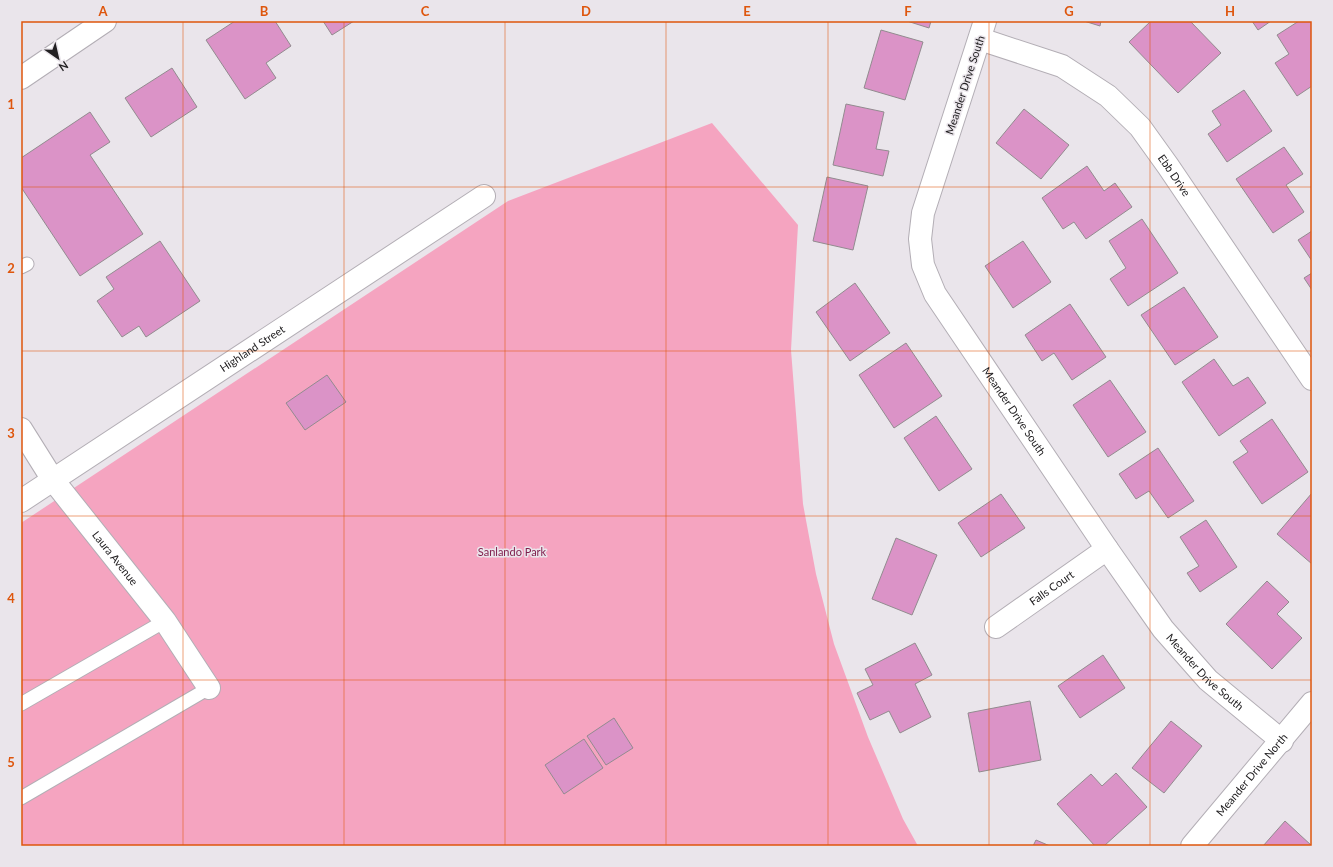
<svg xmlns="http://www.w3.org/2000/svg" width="1333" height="867" viewBox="0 0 1333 867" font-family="Lato,sans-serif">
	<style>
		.green { fill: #f5a4c0 }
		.building { fill: #db93c7; stroke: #928b8f }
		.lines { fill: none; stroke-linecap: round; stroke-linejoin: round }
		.service-casing { stroke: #b3aeb5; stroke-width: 15 }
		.minor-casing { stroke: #b3aeb5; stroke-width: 24 }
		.service { stroke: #fff; stroke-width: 13 }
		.minor { stroke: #fff; stroke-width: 22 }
		.grid { fill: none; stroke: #de560d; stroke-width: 1; stroke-opacity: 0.55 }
		.labels { text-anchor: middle; stroke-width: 3; stroke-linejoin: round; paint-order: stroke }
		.street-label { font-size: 11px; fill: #222022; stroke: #eae5eb }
		.park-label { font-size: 11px; fill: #7e1b4a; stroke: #eae5eb }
		.neatline { fill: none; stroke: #de560d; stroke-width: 1.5 }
		.grid-label { font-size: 13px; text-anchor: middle; font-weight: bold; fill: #de560d }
	</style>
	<rect width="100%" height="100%" fill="#eae5eb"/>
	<!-- green -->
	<path class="green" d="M 712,123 L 798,225 L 791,350 L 803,504 L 816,574 L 834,644 L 868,737 L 903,819 L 918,846 L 21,846 L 21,523 L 508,201 Z"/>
	<!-- building -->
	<path class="building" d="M 235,21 L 275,21 L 291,46 L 266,63 L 276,78 L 245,99 L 206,40 Z
		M 323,21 L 354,21 L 332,35 Z
		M 907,21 L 931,21 L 929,28 Z
		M 1084,21 L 1101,21 L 1100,26 Z
		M 1151,21 L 1190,21 L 1221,53 L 1178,93 L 1129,42 Z
		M 1252,21 L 1271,21 L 1258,30 Z
		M 1299,21 L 1312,21 L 1312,86 L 1297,96 L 1275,63 L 1289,54 L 1277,35 Z
		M 881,30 L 923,42 L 905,100 L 864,88 Z
		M 172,68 L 197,107 L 151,137 L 125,98 Z
		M 1244,90 L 1272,131 L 1227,162 L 1208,134 L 1221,125 L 1212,111 Z
		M 846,104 L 884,112 L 876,149 L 889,151 L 883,176 L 833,165 Z
		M 1024,109 L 1069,145 L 1041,179 L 996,143 Z
		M 90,112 L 110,142 L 90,155 L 143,234 L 80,276 L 21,187 L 21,158 Z
		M 1284,147 L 1303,174 L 1286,185 L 1304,212 L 1273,233 L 1236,179 Z
		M 1087,166 L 1104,191 L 1115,183 L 1132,207 L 1086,239 L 1074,222 L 1063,229 L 1042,198 Z
		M 827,177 L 868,186 L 853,250 L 813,241 Z
		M 1142,219 L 1178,273 L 1128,306 L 1110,279 L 1126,268 L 1109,241 Z
		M 1312,231 L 1312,261 L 1298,240 Z
		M 160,241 L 200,301 L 146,337 L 139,326 L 122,337 L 97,301 L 114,289 L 106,277 Z
		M 1023,241 L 1051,282 L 1013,308 L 985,266 Z
		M 1312,273 L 1312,290 L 1304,278 Z
		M 855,283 L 890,333 L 850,361 L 816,312 Z
		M 1184,287 L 1218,337 L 1175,365 L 1141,315 Z
		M 1070,304 L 1106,357 L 1072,380 L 1054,353 L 1042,361 L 1025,335 Z
		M 906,343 L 942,396 L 894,428 L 859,375 Z
		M 1214,359 L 1233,386 L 1248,377 L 1266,403 L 1219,436 L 1182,382 Z
		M 327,375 L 346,402 L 305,430 L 286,403 Z
		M 1110,380 L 1146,432 L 1108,457 L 1073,405 Z
		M 936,416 L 972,469 L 939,491 L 904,438 Z
		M 1272,419 L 1308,472 L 1262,504 L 1233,462 L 1248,452 L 1240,441 Z
		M 1158,448 L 1194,501 L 1168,518 L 1149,491 L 1136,499 L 1119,474 Z
		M 1312,493 L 1312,564 L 1277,534 Z
		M 1001,494 L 1025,528 L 981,557 L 958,523 Z
		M 1206,520 L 1237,567 L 1200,592 L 1187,573 L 1199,566 L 1180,537 Z
		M 896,538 L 937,555 L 912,615 L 872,599 Z
		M 1267,581 L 1289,602 L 1277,614 L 1302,638 L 1272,669 L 1226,624 Z
		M 915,643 L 932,675 L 915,684 L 931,717 L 900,733 L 889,711 L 870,720 L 857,693 L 873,685 L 865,669 Z
		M 1103,655 L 1125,688 L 1080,718 L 1058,686 Z
		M 1030,701 L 1041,760 L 979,772 L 968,713 Z
		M 614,718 L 633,748 L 606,765 L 587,736 Z
		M 1171,721 L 1202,746 L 1164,793 L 1132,768 Z
		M 584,739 L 603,768 L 564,794 L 545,765 Z
		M 1116,773 L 1147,807 L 1104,846 L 1095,846 L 1057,804 L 1091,774 L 1102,786 Z
		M 1285,821 L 1312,846 L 1263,846 Z
		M 1036,840 L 1050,846 L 1033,846 Z"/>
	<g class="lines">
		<!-- service casing -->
		<g class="service-casing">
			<path id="service" d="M 21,267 L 27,264
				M 21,704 L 165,621
				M 21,798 L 209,688"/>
		</g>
		<!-- minor casing -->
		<g class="minor-casing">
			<g id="minor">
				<path id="s1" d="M 985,21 L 923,213 L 920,239 L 923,265 L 935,294 L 1107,549 L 1163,629 L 1208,680 L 1282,741"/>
				<path id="s2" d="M 980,39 L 1062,66 L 1108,96 L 1140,127 L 1168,166 L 1312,379"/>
				<path d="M 21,78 L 105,21"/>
				<path id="s3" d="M 21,429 L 53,480 L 165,621 L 209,688"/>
				<path id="s4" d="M 21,501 L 484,196"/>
				<path id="s5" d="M 996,627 L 1107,549"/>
				<path id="s6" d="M 1192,846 L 1312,703"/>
			</g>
		</g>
		<!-- service -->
		<use href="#service" class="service"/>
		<!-- minor -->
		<use href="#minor" class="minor"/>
	</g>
	<!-- grid -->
	<path class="grid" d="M 183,21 L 183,846M 344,21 L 344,846M 505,21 L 505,846M 666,21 L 666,846M 828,21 L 828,846M 989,21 L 989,846M 1150,21 L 1150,846M 21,187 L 1312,187M 21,351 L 1312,351M 21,516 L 1312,516M 21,680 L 1312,680"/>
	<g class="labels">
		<!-- street labels -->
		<g class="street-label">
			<text transform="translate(965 85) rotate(-72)" y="4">Meander Drive South</text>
			<text dy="4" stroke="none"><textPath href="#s2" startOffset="245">Ebb Drive</textPath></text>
			<text dy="4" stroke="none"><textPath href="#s4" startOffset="277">Highland Street</textPath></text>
			<text dy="4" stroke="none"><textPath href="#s1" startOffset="427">Meander Drive South</textPath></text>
			<text dy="4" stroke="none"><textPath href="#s3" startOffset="160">Laura Avenue</textPath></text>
			<text dy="4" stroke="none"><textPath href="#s5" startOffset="68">Falls Court</textPath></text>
			<text dy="4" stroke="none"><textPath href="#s1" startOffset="751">Meander Drive South</textPath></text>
			<text dy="4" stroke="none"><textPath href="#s6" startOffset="93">Meander Drive North</textPath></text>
		</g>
		<!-- park labels -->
		<g class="park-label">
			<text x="512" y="556">Sanlando Park</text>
		</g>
	</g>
	<!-- border -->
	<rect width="1333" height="867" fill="none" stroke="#eae5eb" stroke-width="44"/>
	<!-- north arrow -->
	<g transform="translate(58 58) rotate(146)" stroke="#eae5eb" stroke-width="3" paint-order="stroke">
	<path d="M0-3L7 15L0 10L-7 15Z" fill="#222022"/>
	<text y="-6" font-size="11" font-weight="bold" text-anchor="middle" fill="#222022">N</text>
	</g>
	<rect x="22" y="22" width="1289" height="823" class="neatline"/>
	<g class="grid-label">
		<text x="103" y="16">A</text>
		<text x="264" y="16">B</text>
		<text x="425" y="16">C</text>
		<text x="586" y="16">D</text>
		<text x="747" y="16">E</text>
		<text x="908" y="16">F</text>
		<text x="1069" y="16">G</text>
		<text x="1230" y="16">H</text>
		<text x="11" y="109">1</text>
		<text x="11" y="273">2</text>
		<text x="11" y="438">3</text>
		<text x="11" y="603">4</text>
		<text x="11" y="767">5</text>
	</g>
</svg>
